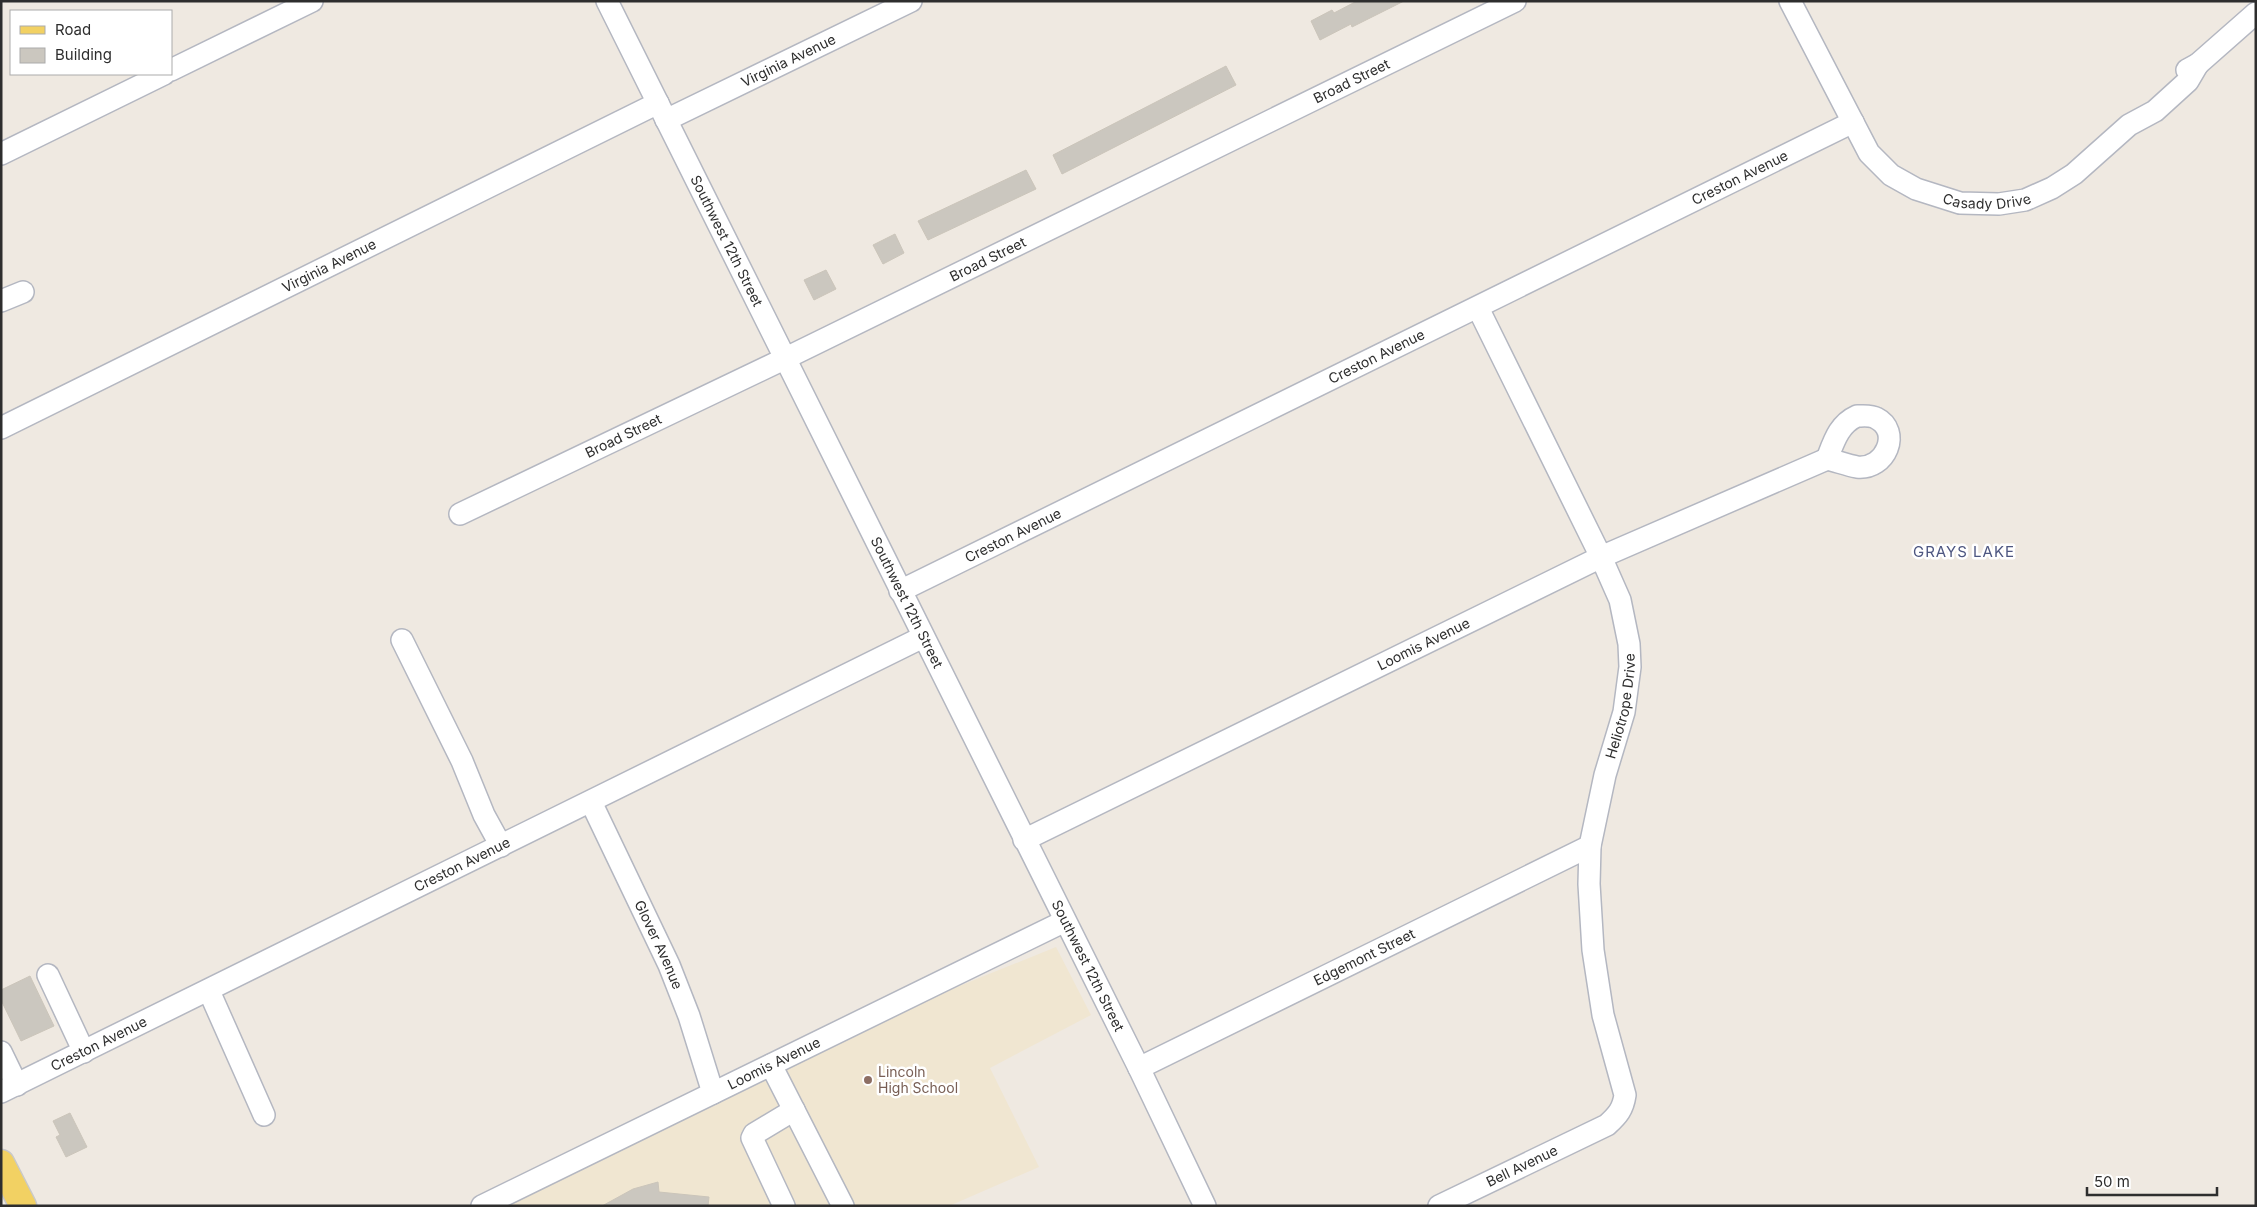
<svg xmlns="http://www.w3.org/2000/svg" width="2257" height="1207" viewBox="0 0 2257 1207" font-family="Inter,sans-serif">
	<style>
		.education { fill: #f0e6d1 }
		.building { fill: #cbc7bf; stroke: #cbc5ba }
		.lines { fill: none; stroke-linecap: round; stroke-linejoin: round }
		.minor-casing { stroke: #b4b7c1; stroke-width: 24 }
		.major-casing { stroke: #c9c9c9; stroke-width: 29 }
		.minor { stroke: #fff; stroke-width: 21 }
		.major { stroke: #f2d163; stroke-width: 26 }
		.education-dot { fill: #8d6e63; stroke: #fff; stroke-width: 2 }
		.labels { text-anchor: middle; stroke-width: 5; stroke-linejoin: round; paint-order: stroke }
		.street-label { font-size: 14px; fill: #2e2e2e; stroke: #fff }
		.education-label { font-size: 14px; fill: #785e54; stroke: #fff; text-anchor: start }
		.neighbourhood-label { font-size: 15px; letter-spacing: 1px; fill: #4d5680; stroke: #fff }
	</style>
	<rect width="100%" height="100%" fill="#efe9e1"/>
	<!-- education -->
	<path class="education" d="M 1056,947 L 1091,1015 L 990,1068 L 1039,1167 L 949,1206 L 482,1206 L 801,1050 Z"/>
	<!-- building -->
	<path class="building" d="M 1357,1 L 1404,1 L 1352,27 L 1351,24 L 1320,40 L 1311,21 L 1332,10 L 1334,13 Z
		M 1226,66 L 1236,85 L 1062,174 L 1053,155 Z
		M 1026,170 L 1036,189 L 928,240 L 918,221 Z
		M 895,234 L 904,253 L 883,264 L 873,245 Z
		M 826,270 L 836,289 L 814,300 L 804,280 Z
		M 30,976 L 54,1026 L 21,1041 L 1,1000 L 1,990 Z
		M 70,1113 L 87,1147 L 66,1157 L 56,1137 L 60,1135 L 53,1121 Z
		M 658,1182 L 659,1192 L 709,1197 L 708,1206 L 602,1206 L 633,1189 Z"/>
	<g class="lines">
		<!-- minor casing -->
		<g class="minor-casing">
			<g id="minor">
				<path id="s1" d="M 607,1 L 1139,1068 L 1205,1206"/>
				<path id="s2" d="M 1790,1 L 1869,153 L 1891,175 L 1916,189 L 1960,203 L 1999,204 L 2025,200 L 2052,188 L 2074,174 L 2129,125 L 2155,111 L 2188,81 L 2198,64"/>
				<path d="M 171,70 L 312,1"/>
				<path d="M 2187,70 L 2198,64 L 2256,13"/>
				<path id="s3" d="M 666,120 L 911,1"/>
				<path d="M 1,154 L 164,74"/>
				<path d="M 1,301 L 23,292"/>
				<path d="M 1857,416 C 1863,416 1871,415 1876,418 C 1902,431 1886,470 1857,467 C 1847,465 1836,461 1827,459 C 1834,441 1839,424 1857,416 Z"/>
				<path id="s4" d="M 1,428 L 658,103"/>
				<path id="s5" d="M 460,514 L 784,359 L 1515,1"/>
				<path id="s6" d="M 900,591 L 1853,122"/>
				<path d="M 402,640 L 462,761 L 484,815 L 501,846"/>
				<path id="s7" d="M 591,802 L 669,965 L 689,1016 L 713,1093"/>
				<path id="s8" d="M 1024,840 L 1601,557 L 1827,459"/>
				<path d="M 48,975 L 84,1052"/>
				<path d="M 209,991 L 264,1115"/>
				<path d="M 1,1052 L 17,1085"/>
				<path d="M 771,1065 L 843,1206"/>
				<path id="s9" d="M 1139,1068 L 1590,846"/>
				<path id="s10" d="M 1,1092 L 923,637"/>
				<path id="s11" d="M 482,1206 L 1065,921"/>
				<path d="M 784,1206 L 752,1138 L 754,1134 L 794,1110"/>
				<path id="s12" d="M 1439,1206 L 1607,1125 C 1618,1115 1623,1109 1625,1095 L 1603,1015 L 1593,950 L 1589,884 L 1590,846 L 1605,775 L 1624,712 L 1630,667 L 1629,644 L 1620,600 L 1601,557 L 1478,308"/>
			</g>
		</g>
		<!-- major casing -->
		<g class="major-casing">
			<path id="major" d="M 1,1163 L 23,1206"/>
		</g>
		<!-- minor -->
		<use href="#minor" class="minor"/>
		<!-- major -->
		<use href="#major" class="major"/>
	</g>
	<!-- markers -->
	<circle class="education-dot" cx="868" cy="1080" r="5"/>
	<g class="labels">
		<!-- street labels -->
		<g class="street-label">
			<text dy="5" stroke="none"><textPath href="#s3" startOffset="136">Virginia Avenue</textPath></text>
			<text dy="5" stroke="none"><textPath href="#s5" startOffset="991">Broad Street</textPath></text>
			<text dy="5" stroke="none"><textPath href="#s6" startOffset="936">Creston Avenue</textPath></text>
			<text dy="5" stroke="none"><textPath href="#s2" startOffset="304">Casady Drive</textPath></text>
			<text dy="5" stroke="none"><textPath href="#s1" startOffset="268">Southwest 12th Street</textPath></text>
			<text dy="5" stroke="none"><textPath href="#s5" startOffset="586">Broad Street</textPath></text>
			<text dy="5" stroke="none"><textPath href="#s4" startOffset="366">Virginia Avenue</textPath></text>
			<text dy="5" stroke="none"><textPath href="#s6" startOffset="531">Creston Avenue</textPath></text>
			<text dy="5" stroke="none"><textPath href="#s5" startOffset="181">Broad Street</textPath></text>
			<text dy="5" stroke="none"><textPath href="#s6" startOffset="126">Creston Avenue</textPath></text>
			<text dy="5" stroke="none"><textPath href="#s1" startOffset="672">Southwest 12th Street</textPath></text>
			<text dy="5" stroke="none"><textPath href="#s8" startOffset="445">Loomis Avenue</textPath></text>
			<text dy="5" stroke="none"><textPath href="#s12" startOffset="619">Heliotrope Drive</textPath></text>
			<text dy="5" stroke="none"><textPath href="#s10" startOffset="514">Creston Avenue</textPath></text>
			<text dy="5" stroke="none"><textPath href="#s7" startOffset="158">Glover Avenue</textPath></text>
			<text dy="5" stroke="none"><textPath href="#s9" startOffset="251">Edgemont Street</textPath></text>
			<text dy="5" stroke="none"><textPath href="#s1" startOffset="1078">Southwest 12th Street</textPath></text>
			<text dy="5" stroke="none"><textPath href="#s10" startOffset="109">Creston Avenue</textPath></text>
			<text dy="5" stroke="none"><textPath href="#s11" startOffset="325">Loomis Avenue</textPath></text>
			<text dy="5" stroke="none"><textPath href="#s12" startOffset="92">Bell Avenue</textPath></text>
		</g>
		<!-- education labels -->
		<g class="education-label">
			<text x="878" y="1077">Lincoln<tspan x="878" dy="16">High School</tspan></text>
		</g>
		<!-- neighbourhood labels -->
		<g class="neighbourhood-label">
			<text x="1964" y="557">GRAYS LAKE</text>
		</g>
	</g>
	<!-- border -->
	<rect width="2257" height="1207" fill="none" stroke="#2e2e2e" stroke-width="5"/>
	<!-- legend -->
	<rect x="10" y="10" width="162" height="65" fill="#ffffff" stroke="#ababab"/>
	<rect x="20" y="26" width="25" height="8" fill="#f2d163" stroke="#ababab"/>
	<text x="55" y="35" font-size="15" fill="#2e2e2e">Road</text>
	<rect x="20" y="48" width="25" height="15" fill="#cbc7bf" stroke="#ababab"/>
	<text x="55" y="60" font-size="15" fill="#2e2e2e">Building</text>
	<!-- scale -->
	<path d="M2087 1187v8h130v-8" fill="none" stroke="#2e2e2e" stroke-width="2.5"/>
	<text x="2094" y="1187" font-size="15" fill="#2e2e2e" stroke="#ffffff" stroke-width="4" paint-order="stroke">50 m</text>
</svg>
